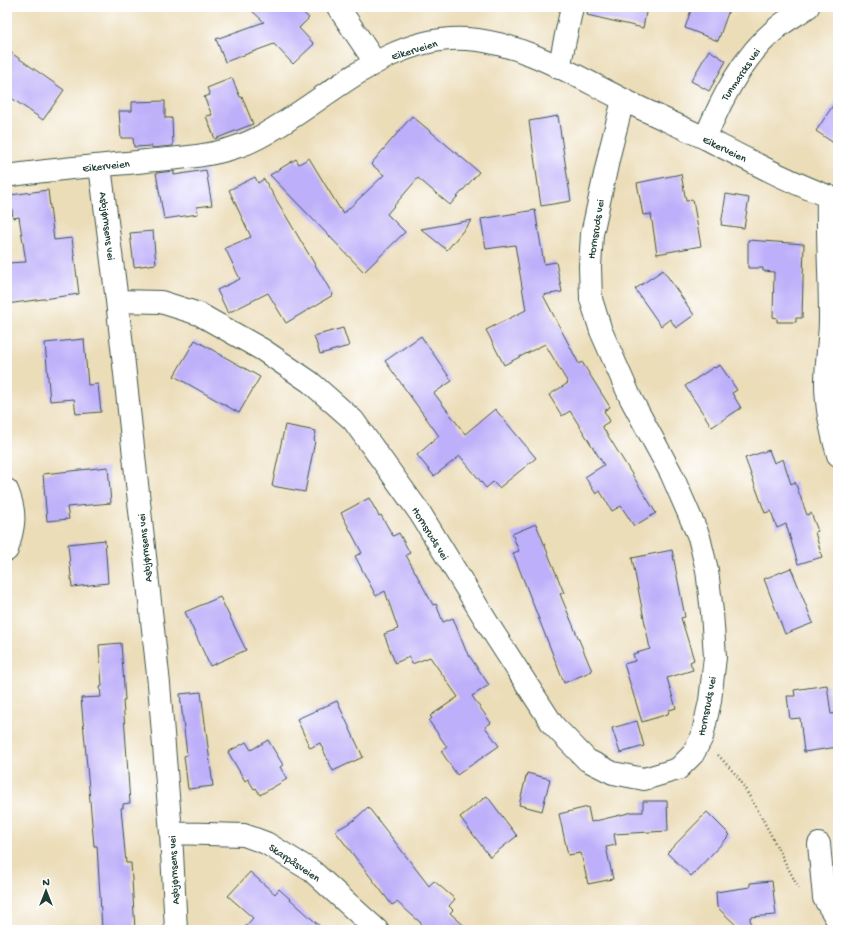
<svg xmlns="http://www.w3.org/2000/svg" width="845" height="937" viewBox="0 0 845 937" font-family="'Gochi Hand',sans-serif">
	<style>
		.building { fill: #bdaff9 }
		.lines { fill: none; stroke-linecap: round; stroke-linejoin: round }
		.minor-casing { stroke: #3e5548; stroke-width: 24 }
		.path { stroke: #3e5548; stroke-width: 2.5; stroke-dasharray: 1 3; stroke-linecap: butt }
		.minor { stroke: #fff; stroke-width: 22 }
		.labels { text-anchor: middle; stroke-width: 3; stroke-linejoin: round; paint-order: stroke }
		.street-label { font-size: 11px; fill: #1f3d34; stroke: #fff }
	</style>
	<rect width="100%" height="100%" fill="#fff"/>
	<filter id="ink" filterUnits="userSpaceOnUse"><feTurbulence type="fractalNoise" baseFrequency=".025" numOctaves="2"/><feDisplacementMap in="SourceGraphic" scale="8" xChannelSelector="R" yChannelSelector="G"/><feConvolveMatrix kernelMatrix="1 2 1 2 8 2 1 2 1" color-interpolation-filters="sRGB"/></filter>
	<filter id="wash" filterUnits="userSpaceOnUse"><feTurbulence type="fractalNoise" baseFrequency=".012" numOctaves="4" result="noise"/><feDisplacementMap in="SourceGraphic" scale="16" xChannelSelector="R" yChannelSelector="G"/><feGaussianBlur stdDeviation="0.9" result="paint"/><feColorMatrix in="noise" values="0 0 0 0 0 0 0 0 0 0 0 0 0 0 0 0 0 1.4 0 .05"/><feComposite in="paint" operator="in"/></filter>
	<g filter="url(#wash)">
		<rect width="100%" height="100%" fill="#ecddb9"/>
		<g id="blocks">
			<!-- building -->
			<path class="building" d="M 248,7 L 297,7 L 309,18 L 299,28 L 314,44 L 293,64 L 274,44 L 225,62 L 216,39 L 264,22 Z
				M 588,7 L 647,7 L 643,28 L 587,15 Z
				M 692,7 L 730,7 L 718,41 L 685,28 Z
				M 7,50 L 64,90 L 43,120 L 7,95 Z
				M 709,50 L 726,61 L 709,91 L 691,81 Z
				M 232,78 L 240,97 L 242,97 L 253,124 L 215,139 L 206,116 L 212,115 L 204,97 L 210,95 L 207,88 Z
				M 838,98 L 838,146 L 816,131 Z
				M 165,101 L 165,118 L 172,118 L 173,146 L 152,148 L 152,146 L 134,147 L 133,138 L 121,138 L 119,111 L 132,111 L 132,102 Z
				M 412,116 L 479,172 L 450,205 L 418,178 L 387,214 L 405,232 L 364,272 L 270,175 L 296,159 L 299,164 L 309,158 L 343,214 L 384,175 L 371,164 Z
				M 558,116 L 571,201 L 541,206 L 529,121 Z
				M 206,170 L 212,205 L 197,207 L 198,214 L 164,219 L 156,173 L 174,171 L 174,175 Z
				M 681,174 L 686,201 L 693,200 L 701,246 L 657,254 L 651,214 L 643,215 L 637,183 Z
				M 255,177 L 258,183 L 264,179 L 333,295 L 286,323 L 268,293 L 228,313 L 217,290 L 240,279 L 225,248 L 251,237 L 229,190 Z
				M 48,190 L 54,240 L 72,238 L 79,294 L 7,304 L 7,263 L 26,262 L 19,217 L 13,218 L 10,195 Z
				M 726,194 L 749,198 L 744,228 L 721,225 Z
				M 535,210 L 544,264 L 556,262 L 562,292 L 543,295 L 579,364 L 582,362 L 610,407 L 604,411 L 610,421 L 602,426 L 656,513 L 634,526 L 621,506 L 612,511 L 600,491 L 596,494 L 585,477 L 604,465 L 570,411 L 562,416 L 549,395 L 568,383 L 545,344 L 504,365 L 486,330 L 526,310 L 515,245 L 486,249 L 481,219 Z
				M 472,220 L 447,250 L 421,229 Z
				M 153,231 L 156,264 L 134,267 L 130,233 Z
				M 748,240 L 804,244 L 802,318 L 796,318 L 796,322 L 777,322 L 777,318 L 773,317 L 774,272 L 763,271 L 763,268 L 748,268 Z
				M 663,270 L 694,315 L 676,328 L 670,319 L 661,326 L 635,289 Z
				M 343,328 L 349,346 L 320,354 L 314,336 Z
				M 421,336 L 452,381 L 434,393 L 465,434 L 495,409 L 536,458 L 499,488 L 493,482 L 486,488 L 460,456 L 434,476 L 417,455 L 439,436 L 385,361 Z
				M 84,339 L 88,385 L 98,384 L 101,412 L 76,414 L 74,399 L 50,401 L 45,343 Z
				M 195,340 L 260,377 L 239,413 L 174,376 Z
				M 720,365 L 737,390 L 732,393 L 741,408 L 712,427 L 685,386 L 714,367 L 715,368 Z
				M 285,425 L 316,431 L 314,440 L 315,441 L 305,492 L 272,486 Z
				M 769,450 L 774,463 L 783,459 L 791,484 L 795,482 L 807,515 L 811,513 L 818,531 L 815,532 L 822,557 L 798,564 L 786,524 L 777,528 L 771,511 L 765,513 L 745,458 Z
				M 108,467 L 111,503 L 67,507 L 69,519 L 47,521 L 43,474 Z
				M 369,498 L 379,516 L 381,515 L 393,536 L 399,533 L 410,553 L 406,555 L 433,605 L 436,604 L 443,622 L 453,618 L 466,651 L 489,685 L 472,696 L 491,723 L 485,727 L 499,746 L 457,775 L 441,751 L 447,747 L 429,721 L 432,718 L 430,716 L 458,697 L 430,657 L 412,664 L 409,657 L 395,663 L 384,634 L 398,629 L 385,591 L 376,596 L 355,556 L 362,553 L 341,513 Z
				M 536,524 L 564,593 L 560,594 L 592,671 L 564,683 L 513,553 L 519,551 L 512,534 Z
				M 105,540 L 108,583 L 72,587 L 68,544 Z
				M 672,550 L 685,617 L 681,618 L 694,660 L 690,662 L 693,670 L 667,678 L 676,708 L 669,710 L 668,714 L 642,722 L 624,664 L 635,661 L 633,654 L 650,649 L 632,558 Z
				M 791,568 L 813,623 L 785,634 L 764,579 Z
				M 220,597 L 246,650 L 210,666 L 185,612 Z
				M 121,643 L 125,700 L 123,700 L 130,803 L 123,804 L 123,808 L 121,808 L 126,863 L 131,863 L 135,930 L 110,930 L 110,927 L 102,928 L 97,846 L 94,846 L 81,698 L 101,697 L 100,687 L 102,686 L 99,645 Z
				M 827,685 L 831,714 L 838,713 L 838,747 L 804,752 L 800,718 L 790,719 L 787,696 L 795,696 L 794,690 Z
				M 201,692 L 213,786 L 188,789 L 184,756 L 187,755 L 180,694 Z
				M 337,701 L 363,757 L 333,771 L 320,743 L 310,748 L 297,719 Z
				M 637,721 L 644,746 L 620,753 L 612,728 Z
				M 268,740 L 283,765 L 280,767 L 287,779 L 260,795 L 256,788 L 254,789 L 248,779 L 245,781 L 228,752 L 246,742 L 251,750 Z
				M 527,773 L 550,779 L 542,811 L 519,805 Z
				M 487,796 L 517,836 L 490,857 L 460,817 Z
				M 643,801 L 667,801 L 668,831 L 614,834 L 616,845 L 606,847 L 613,879 L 588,884 L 581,853 L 568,855 L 559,814 L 588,807 L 591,822 L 633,812 L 643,812 Z
				M 368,807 L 429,886 L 434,881 L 455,899 L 449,906 L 453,910 L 450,913 L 469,930 L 429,930 L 397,902 L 392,905 L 335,831 L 353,821 Z
				M 707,812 L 730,835 L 691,876 L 667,853 Z
				M 250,872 L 275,894 L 279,889 L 324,930 L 242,930 L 253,918 L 228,896 Z
				M 772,881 L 776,915 L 750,917 L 751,930 L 741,930 L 717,907 L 716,892 L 750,887 L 750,883 Z"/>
		</g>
	</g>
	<g filter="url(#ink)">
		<use href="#blocks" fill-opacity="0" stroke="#3e5548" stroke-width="1"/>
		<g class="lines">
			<!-- minor casing -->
			<g class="minor-casing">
				<path id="minor" d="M 338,7 L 375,62
					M 559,68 L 572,7
					M 705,138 C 722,98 743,56 777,28 C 786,20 798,14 808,7
					M 100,166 L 117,301 L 159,684 L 171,833 L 176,930
					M 7,176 C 53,169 99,166 146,161 C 177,158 209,157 239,146 C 251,142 264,135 275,128 C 334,93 393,34 467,39 C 520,42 572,74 618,97 C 647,112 678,125 707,139 C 750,161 793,184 838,200
					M 828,196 C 827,237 830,278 830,319 C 830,340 826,361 826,383 C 826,408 831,431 838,455
					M 117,301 L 161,302 L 199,314 L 263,350 L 310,382 L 353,420 L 420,513 L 493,632 L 553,725 L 587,760 L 613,773 L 644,779 L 678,769 L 693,754 L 702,737 L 710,701 L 715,657 L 712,612 L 707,570 L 699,537 L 671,473 L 631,399 L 601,331 L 591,299 L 590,267 L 592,234 L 610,151 L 623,100
					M 7,490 C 17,514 14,526 7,550
					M 171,833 L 244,835 L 266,843 L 312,871 L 377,930
					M 819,844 L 824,898 L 838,921"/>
			</g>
			<!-- path -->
			<path class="path" d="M 718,755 L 738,777 L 760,814 L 799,889"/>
			<!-- minor -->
			<use href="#minor" class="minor"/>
		</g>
	</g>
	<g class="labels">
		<!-- street labels -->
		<g class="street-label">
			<text transform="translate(414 49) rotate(-17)" y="4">Eikerveien</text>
			<text transform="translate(740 74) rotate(-56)" y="4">Tunmarcks vei</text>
			<text transform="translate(725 148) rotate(26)" y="4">Eikerveien</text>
			<text transform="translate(106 165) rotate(-6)" y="4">Eikerveien</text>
			<text transform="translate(108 226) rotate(83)" y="4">Asbjørnsens vei</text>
			<text transform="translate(595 229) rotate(-81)" y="4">Hornsruds vei</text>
			<text transform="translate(431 533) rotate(58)" y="4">Hornsruds vei</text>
			<text transform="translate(144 548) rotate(-96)" y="4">Asbjørnsens vei</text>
			<text transform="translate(706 706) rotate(-79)" y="4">Hornsruds vei</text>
			<text transform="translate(295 862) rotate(34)" y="4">Skarpåsveien</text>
			<text transform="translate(173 870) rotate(-93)" y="4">Asbjørnsens vei</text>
		</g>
	</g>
	<!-- margin -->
	<rect width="845" height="937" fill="none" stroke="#fff" stroke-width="24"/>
	<!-- north arrow -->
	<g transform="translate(46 891)" stroke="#ffffff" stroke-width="3" paint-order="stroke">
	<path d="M0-3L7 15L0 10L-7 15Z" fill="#1f3d34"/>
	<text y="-6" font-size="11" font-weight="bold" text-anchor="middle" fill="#1f3d34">N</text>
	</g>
</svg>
